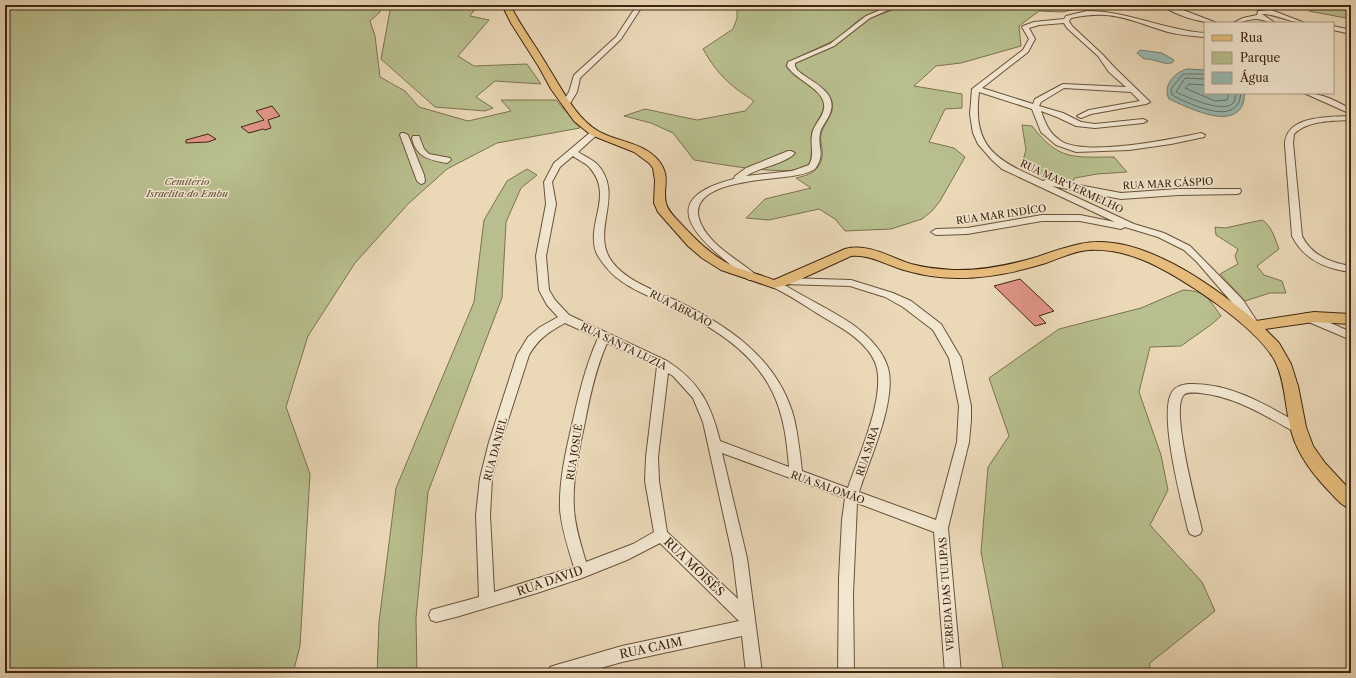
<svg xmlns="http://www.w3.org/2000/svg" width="1356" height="678" viewBox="0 0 1356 678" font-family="'Libre Caslon Text',serif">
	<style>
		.green { fill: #b8be8d; stroke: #7c724f }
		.water { fill: #98b9b1; stroke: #757e71 }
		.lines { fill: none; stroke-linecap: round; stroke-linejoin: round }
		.shore { stroke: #6c7061; stroke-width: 1 }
		.building { fill: #e09487; stroke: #402611 }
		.minor-casing { stroke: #6a523a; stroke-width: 2 }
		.major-casing { stroke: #402611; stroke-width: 2 }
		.minor { fill: #f1e6d0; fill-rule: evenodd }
		.major { fill: #e5bc7c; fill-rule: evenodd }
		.labels { text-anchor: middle; stroke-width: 3; stroke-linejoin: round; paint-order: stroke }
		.park-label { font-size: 10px; font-style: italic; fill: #5e4c30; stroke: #f1e6d0 }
		.street-label { font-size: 10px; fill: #402611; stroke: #f1e6d0 }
		.near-street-label { font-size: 12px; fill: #402611; stroke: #f1e6d0 }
	</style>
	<rect width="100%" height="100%" fill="#ead8b7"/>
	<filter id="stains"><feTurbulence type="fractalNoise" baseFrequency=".005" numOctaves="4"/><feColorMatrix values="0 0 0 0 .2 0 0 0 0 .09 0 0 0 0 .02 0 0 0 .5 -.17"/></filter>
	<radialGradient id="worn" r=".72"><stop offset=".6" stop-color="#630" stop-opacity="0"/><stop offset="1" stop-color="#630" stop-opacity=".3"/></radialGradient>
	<!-- green -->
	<path class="green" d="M 5,5 L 380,5 L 380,12 L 370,21 L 375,36 L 380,77 L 405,91 L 419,107 L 468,121 L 511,111 L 501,100 L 556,100 L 580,128 L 497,143 L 447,169 L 408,204 L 355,263 L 308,336 L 286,407 L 310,474 L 300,646 L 293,673 L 5,673 Z
		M 391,5 L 480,5 L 477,6 L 470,16 L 489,20 L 458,56 L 474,66 L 527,64 L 541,84 L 495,81 L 476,97 L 493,108 L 485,111 L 435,107 L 381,59 Z
		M 740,5 L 892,5 L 865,16 L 856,22 L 837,39 L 788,62 L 786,66 C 794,81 814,83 822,98 C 828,111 815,121 812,132 C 809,143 817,155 808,165 C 796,179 714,163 694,160 L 673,133 L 651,123 L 624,116 L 645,109 L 697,120 L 745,111 L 754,101 C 729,85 718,75 703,49 L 733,29 L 737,18 L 737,7 Z
		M 901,5 L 1086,5 L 1077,9 L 1062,12 L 1039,11 L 1019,26 L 1021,46 L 961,63 L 936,66 L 914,86 L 962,94 L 962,108 L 945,109 L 929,142 L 954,148 L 965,157 L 940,201 L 932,211 L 922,219 L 891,229 L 845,231 L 835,219 L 819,209 L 769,220 L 746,218 L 765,199 L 811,188 L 796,178 C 804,176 813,174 818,167 C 827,154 819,144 821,134 C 824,122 837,113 831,99 C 824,83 802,81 795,66 L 796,63 L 835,46 L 871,18 L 897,8 Z
		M 1312,5 L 1351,5 L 1351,19 L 1309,11 Z
		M 1022,125 L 1032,126 C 1059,161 1073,157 1114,157 L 1127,172 L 1097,174 L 1075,178 L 1071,183 L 1037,174 L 1021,167 L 1026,150 Z
		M 527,169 L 537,175 L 521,188 L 506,222 L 502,298 L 428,492 L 416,618 L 417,673 L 377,673 L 379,622 L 396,488 L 474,302 L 484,220 L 507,181 Z
		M 1262,220 C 1272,226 1275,239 1279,249 L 1257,266 L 1264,275 L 1282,281 L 1286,293 L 1270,293 L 1245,301 L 1220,274 L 1238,264 L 1235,256 L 1238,249 L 1216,235 L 1215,227 L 1225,228 Z
		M 1183,290 C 1206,291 1208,298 1221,316 L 1212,324 L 1181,346 L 1150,347 L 1139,392 L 1161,455 L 1168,490 L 1150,525 L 1202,582 L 1215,611 L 1150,663 L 1149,673 L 1004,673 L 981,552 L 988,467 L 1009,436 L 989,378 L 1059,329 L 1141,308 Z"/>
	<!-- water -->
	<path class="water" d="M 1140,50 L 1162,53 L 1174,60 L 1172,63 C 1162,65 1154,58 1144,59 L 1137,53 Z
		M 1188,69 L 1205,70 L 1205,93 L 1245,93 C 1244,98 1244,103 1241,108 C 1227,128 1187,107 1169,99 C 1162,86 1175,71 1188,69 Z"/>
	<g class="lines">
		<!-- shore -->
		<path class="shore" d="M 1205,74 L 1183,74 L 1171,89 L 1172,95 C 1185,102 1226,122 1237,105 C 1240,102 1240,97 1241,93
			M 1205,79 L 1185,78 L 1176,92 C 1187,97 1225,115 1234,102 C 1235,100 1235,96 1236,93
			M 1205,85 L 1189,84 L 1185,88 L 1215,101 L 1227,100 L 1229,93"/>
	</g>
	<!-- building -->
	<path class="building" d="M 272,106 L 280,116 L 268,120 L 271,128 L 265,130 L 263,129 L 249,133 L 241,127 L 264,120 L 256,111 Z
		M 208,134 L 216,139 L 208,142 L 186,143 L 186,140 Z
		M 1020,279 L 1054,311 L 1039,316 L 1046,323 L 1035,326 L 994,286 Z"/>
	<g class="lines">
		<!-- minor casing -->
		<g class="minor-casing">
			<path id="minor" d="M 637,5 L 643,5 L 621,39 L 580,78 L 577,92 L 569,105 L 563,105 L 562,103 L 569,92 L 574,75 L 616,37 Z
				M 892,5 L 900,5 L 870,18 L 834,46 L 795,63 L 795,66 L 797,70 C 809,81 836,90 831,110 C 829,119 822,125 820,133 C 817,148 826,153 815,169 C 808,173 800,175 792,176 C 768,180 678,181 702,226 C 710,242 728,254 742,264 C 747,268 754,272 758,278 L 757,280 L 749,280 C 712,249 642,202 734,179 L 735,176 L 746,168 L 788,151 L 791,151 L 795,153 C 785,164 760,167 746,176 L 792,171 L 809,165 C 815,155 810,146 812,135 C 813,125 822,119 824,109 C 827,90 798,82 787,66 L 788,62 L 830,44 L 866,16 Z
				M 1162,5 L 1170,5 L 1217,23 C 1201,23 1174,15 1162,5 Z
				M 1271,10 L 1305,23 C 1290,23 1277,14 1262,14 L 1275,23 C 1268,23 1263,19 1256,19 C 1248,19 1241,23 1233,23 L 1243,18 L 1257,15 L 1258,11 Z
				M 1087,11 C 1128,11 1164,30 1205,33 L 1205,37 C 1192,36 1180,35 1168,32 C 1147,26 1126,16 1105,15 C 1093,14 1082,16 1071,18 L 1069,21 L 1072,26 L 1102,54 L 1115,68 L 1150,102 L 1146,104 L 1091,114 L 1081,118 L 1077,116 L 1089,110 L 1140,101 L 1131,92 L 1064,88 L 1041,102 L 1039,106 L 1063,113 L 1081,122 L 1095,124 L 1143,119 L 1147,121 L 1143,123 L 1095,128 L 1076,126 L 1057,117 L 1041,111 C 1046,125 1049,133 1061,141 C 1086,157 1172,139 1201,133 L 1205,135 L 1204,137 L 1171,144 L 1129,150 L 1076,152 L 1056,145 L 1041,132 L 1032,109 L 979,92 C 972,149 997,160 1043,181 L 1047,179 L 1121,193 L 1178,189 L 1240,189 L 1241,191 L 1240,193 L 1237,194 L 1178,195 L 1121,199 L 1052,186 L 1134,224 L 1164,233 L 1190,246 L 1243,300 L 1260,326 L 1259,329 L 1251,329 L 1235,306 L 1197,262 L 1184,250 L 1158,237 L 1125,227 L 1121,229 L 1080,221 L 1042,221 L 967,234 L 936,235 L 931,232 L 936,229 L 967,228 L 1042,215 L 1080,215 L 1115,222 L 1002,169 L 992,160 L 978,144 L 973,133 L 970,114 L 972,89 L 1023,50 L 1029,39 L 1022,27 L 1023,26 L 1034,22 L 1064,19 L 1066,16 ZM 1064,23 L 1067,28 L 1098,56 L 1109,72 L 1126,87 L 1063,84 L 1035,99 L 1033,104 L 982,88 L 1028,52 L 1035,39 L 1029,28 L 1039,25 Z
				M 1333,26 L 1351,30 L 1351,34 L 1333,30 Z
				M 1304,93 C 1322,93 1336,101 1351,109 L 1351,114 Z
				M 1351,116 L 1351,120 C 1333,121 1308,120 1294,134 L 1293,143 L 1302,236 C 1311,255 1331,263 1351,266 L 1351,272 C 1326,269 1304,260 1292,236 L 1285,145 C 1285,115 1329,117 1351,116 Z
				M 592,131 L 595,131 L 599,133 L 578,152 C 583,155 591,159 596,163 C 627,194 588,232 613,263 C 627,281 654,290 675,300 C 727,325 778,358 794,418 C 798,435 800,453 802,471 L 848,488 C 858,457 888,393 875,362 C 866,341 842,328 823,317 C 807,307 787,293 770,286 L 769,284 L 770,282 L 774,281 L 781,283 L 780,281 L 781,279 L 785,278 L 851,280 L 893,293 L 911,301 L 941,324 L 961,358 L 971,406 L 971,420 L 969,442 L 948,528 L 961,673 L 945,673 L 934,532 L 857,503 L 853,594 L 854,673 L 838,673 L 839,578 L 842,520 L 845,498 L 722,453 L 747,558 L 762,673 L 746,673 L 742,636 L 622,662 L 583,673 L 548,673 L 550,667 L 556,665 L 622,646 L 739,621 L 660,543 L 627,560 L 582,578 L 537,593 L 456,617 L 436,622 L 431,620 L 429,615 L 431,610 L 479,597 L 476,515 L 480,478 L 489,442 L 517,355 L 528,337 L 540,327 L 558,317 L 547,305 L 539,290 L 536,256 L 546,204 L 544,182 L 554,163 ZM 573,156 C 578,160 586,163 590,168 C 614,196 586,223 596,252 C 598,257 603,263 606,267 C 621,286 647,295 668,305 C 709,325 753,350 773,393 C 784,416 787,442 789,467 L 720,441 C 711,405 700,382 667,361 L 569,315 L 555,300 L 549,290 L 546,256 L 556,204 L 552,182 L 560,167 ZM 783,284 L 850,286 L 885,297 L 903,307 L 933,330 L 949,358 L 959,406 L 957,442 L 936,520 L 859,492 C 869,460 897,401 888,368 C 883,350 867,335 852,324 C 830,309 805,298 783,284 ZM 565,323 L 598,338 C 585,367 578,398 571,429 C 565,455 559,483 560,510 C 562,530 568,548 574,567 L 494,592 L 490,515 L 492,478 L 501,442 L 529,355 C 539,338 549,332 565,323 ZM 607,343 L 657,366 L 646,457 L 645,481 L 654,532 L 633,544 L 586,562 C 581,545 575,527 574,509 C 572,480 579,450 585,422 C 590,395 596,368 607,343 ZM 668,373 L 673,376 L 693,398 L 703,422 L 733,558 L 738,599 L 667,532 L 659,481 L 658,457 Z
				M 401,133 L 404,133 L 408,135 L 424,175 L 425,181 L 424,183 L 421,184 L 417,181 L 400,135 Z
				M 413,136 L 419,136 L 424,149 L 429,154 L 450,158 L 451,160 L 447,163 C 429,160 416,157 412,138 Z
				M 1308,313 L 1351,332 L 1351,340 L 1304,320 L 1303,317 L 1304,314 Z
				M 1188,384 C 1231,382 1268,406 1303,426 L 1305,429 L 1303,432 L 1299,434 L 1295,432 C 1264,415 1236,397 1200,393 C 1195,393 1186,391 1183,396 C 1171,412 1197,508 1202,530 L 1200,534 L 1195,536 L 1190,534 L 1188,530 C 1182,503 1158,414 1172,392 C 1176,386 1182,385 1188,384 Z"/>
		</g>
		<!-- major casing -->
		<g class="major-casing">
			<path id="major" d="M 502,5 L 510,5 C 521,27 536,46 548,67 C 562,89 575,117 598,131 C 617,142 643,142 658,160 C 672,177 662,187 666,203 C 668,212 677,219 682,225 C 696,240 710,254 729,264 C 742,271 760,274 774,280 L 845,249 C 869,243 889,257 911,264 C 925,268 939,269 953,270 C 982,271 1010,265 1037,257 C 1051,252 1066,247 1080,244 C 1140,231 1213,286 1256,321 L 1314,312 L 1351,314 L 1351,324 L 1314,322 L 1265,329 L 1279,343 L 1291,364 L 1298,386 L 1306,427 L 1313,446 L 1325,463 L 1351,491 L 1351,509 C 1341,506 1334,496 1327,489 C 1310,471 1295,450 1290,426 C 1285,405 1285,382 1276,363 C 1260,328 1178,274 1143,260 C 1126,253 1107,249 1089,250 C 1074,251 1060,258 1046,263 C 1017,272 988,278 958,278 C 939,278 921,275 904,270 C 886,265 870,254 851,256 L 790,284 L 774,288 L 721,270 L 702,258 L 688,246 L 658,212 L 654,203 L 655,180 L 653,168 L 649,163 L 634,152 L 591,135 L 574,121 L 551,89 L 539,67 L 511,23 Z"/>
		</g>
		<!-- minor -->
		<use href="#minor" class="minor"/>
		<!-- major -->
		<use href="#major" class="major"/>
	</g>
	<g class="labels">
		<!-- park labels -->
		<g class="park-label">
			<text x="187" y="185">Cemitério<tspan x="187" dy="12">Israelita do Embu</tspan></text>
		</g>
		<!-- street labels -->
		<g class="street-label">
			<text transform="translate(1168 183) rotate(-3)" y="4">RUA MAR CÁSPIO</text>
			<text transform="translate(1072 186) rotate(25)" y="4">RUA MAR VERMELHO</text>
			<text transform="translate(1001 214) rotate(-8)" y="4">RUA MAR INDÍCO</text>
			<text transform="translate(681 308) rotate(27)" y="4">RUA ABRAÃO</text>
			<text transform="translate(624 346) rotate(26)" y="4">RUA SANTA LUZIA</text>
			<text transform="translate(495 449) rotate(-75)" y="4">RUA DANIEL</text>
			<text transform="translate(867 451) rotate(-72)" y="4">RUA SARA</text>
			<text transform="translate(574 452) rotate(-81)" y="4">RUA JOSUÉ</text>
			<text transform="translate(828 487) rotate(20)" y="4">RUA SALOMÃO</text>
			<text transform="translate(946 594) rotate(-94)" y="4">VEREDA DAS TULIPAS</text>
		</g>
		<!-- near-street labels -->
		<g class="near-street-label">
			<text transform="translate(694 567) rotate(44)" y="4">RUA MOISÉS</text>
			<text transform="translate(550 581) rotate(-19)" y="4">RUA DAVID</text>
			<text transform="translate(651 648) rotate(-12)" y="4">RUA CAIM</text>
		</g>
	</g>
	<!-- margin -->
	<rect width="1356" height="678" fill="none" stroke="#ead8b7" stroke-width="20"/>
	<rect x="6" y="6" width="1344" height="666" fill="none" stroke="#402611" stroke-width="2"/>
	<rect x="10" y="10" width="1336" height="658" fill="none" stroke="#402611"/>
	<!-- legend -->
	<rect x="1204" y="22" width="130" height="72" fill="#f1e6d0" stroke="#aa9984"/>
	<rect x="1212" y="35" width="20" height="6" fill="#e5bc7c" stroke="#aa9984"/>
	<text x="1240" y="42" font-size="12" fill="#402611">Rua</text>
	<rect x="1212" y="52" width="20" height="12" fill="#b8be8d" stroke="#aa9984"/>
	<text x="1240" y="62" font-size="12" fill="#402611">Parque</text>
	<rect x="1212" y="72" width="20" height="12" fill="#98b9b1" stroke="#aa9984"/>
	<text x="1240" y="82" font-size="12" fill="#402611">Água</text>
	<rect width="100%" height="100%" filter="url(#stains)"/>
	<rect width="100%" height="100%" fill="url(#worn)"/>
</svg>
